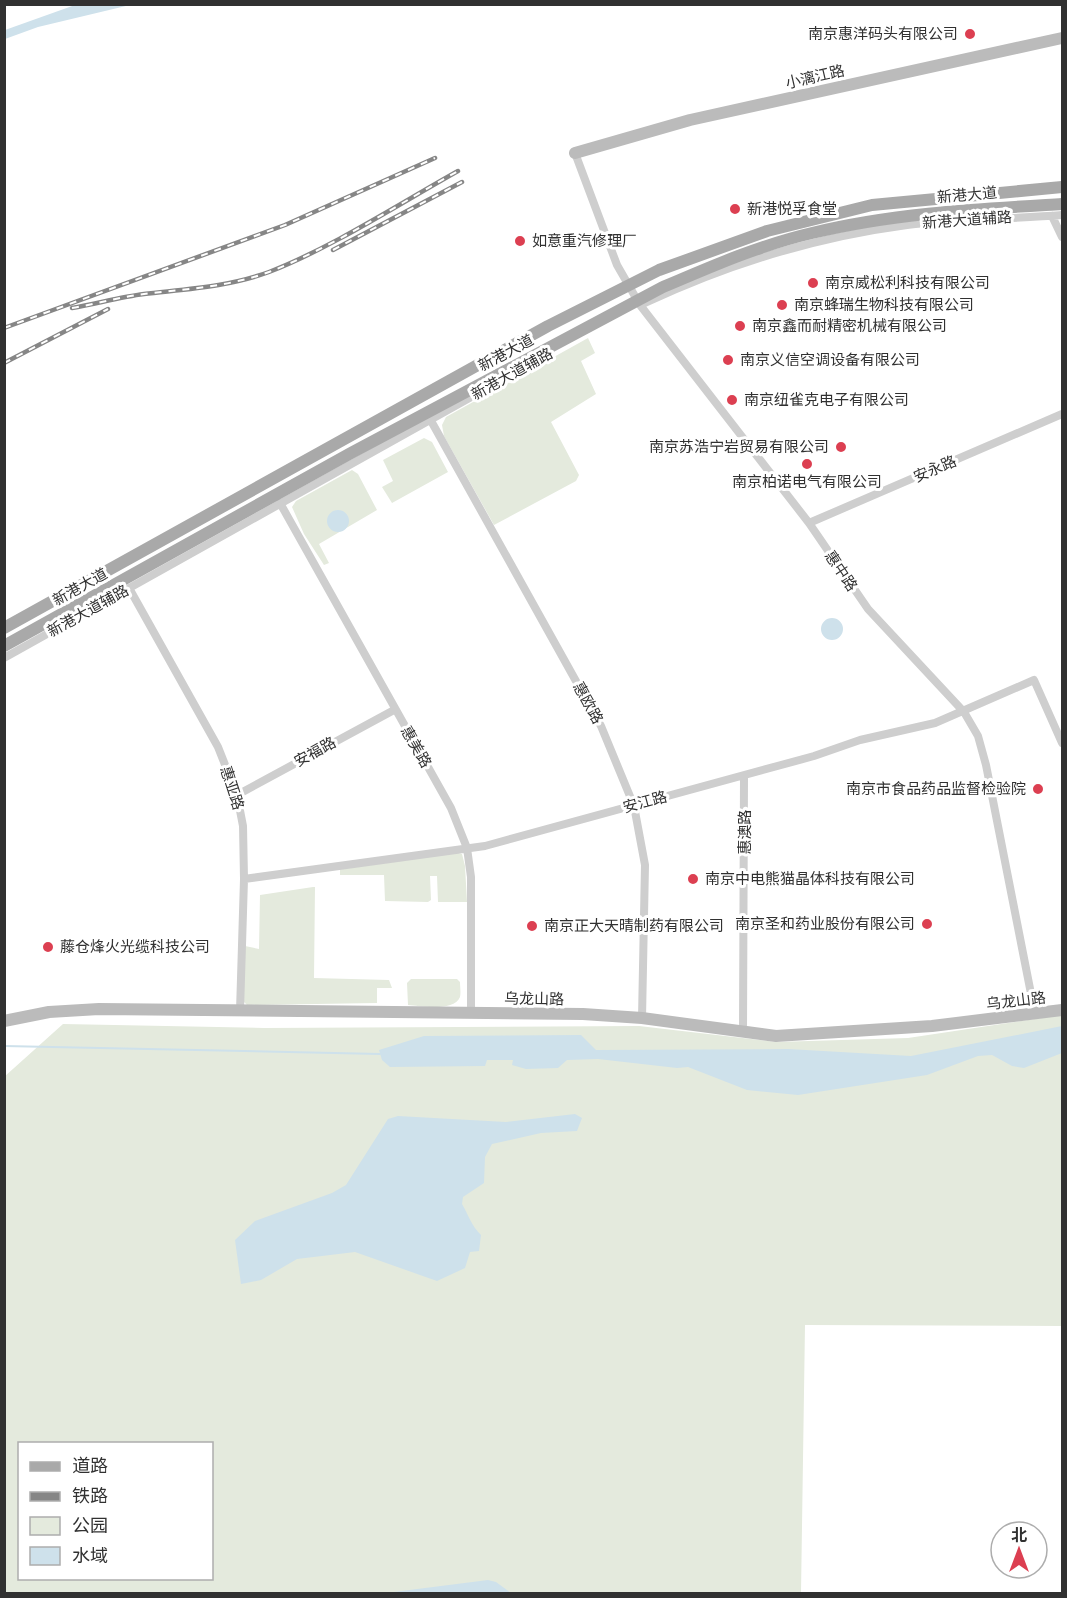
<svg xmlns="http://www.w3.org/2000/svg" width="1067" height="1598" viewBox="0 0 1067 1598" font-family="Arial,'Noto Sans SC',sans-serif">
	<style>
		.green { fill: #e4eadd; fill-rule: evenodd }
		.water { fill: #cee1eb }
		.pier { fill: #fff }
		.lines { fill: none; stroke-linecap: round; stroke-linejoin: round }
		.stream { stroke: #cee1eb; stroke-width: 2 }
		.street { stroke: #cecece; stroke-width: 8 }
		.secondary { stroke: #bbb; stroke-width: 12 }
		.primary { stroke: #a9a9a9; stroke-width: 12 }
		.rail-casing { stroke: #868686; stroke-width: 4.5 }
		.rail { stroke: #fff; stroke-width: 2; stroke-dasharray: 7; stroke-linecap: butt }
		.poi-dot { fill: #dc3f51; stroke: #fff; stroke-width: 2 }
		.labels { text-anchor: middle; stroke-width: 6; stroke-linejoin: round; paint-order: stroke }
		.poi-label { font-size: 15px; fill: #313131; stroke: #fff; text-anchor: start }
		.street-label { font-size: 15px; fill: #313131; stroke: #fff }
	</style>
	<rect width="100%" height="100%" fill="#fff"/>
	<!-- green -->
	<path class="green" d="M 588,338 L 595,353 L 581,361 L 596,394 L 551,422 L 579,475 L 576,481 L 494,525 L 444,436 L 442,425 L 446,417 Z
		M 424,438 L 432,442 L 448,472 L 392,503 L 382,487 L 393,481 L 383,460 Z
		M 352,470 L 358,474 L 377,510 L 319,544 L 329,563 L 324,565 L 304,534 L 292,507 L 296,501 Z
		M 455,852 L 462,854 L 465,866 L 467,902 L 438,902 L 437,876 L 430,876 L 431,900 L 428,902 L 385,901 L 384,875 L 340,875 L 340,868 Z
		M 313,887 L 315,887 L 314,978 L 389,980 L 392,988 L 377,988 L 377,1003 L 247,1005 L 243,1001 L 245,946 L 259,949 L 260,895 Z
		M 411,979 L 457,979 L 460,982 C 460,986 461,993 460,997 C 454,1012 420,1006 408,1005 L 407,983 Z
		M 1062,1015 L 1062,1326 L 805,1325 L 801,1593 L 5,1593 L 4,1077 L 63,1024 L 264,1028 L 639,1026 L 776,1042 L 908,1038 ZM 20,1444 L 212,1444 L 212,1578 L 20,1578 Z"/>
	<!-- water -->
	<path class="water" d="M 5,5 L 130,5 L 38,27 L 5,39 Z
		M327 521a11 11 0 1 1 22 0a11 11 0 1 1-22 0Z
		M821 629a11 11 0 1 1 22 0a11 11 0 1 1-22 0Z
		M 1062,1026 L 1062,1053 L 1024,1068 L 1012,1066 L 992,1055 L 978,1056 L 927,1075 L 798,1095 L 747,1090 L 688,1067 L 677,1068 L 598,1059 L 567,1060 L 558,1068 L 526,1069 L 512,1065 L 513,1060 L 487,1060 L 485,1066 L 390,1067 L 382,1060 L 379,1050 L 424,1036 L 581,1035 L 596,1050 L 788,1049 L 911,1056 Z
		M 575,1114 L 582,1118 L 577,1131 L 541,1133 L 492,1144 L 485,1157 L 484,1183 L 463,1197 L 462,1204 C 469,1216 471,1225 481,1235 L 479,1251 L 470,1252 L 465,1268 L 437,1281 L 355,1252 L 297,1259 L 261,1280 L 241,1284 L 235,1240 L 255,1221 L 332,1193 L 346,1185 L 388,1119 L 398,1116 L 506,1122 Z
		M 488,1580 L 496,1582 L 511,1593 L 386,1593 Z"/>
	<!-- pier -->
	<path class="pier" d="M 5,4 L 75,4 L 75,5 L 5,30 Z"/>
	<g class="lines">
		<!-- stream -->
		<path class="stream" d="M 4,1046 L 380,1054"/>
		<!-- street -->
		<path class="street" d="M 575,153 L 617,265 L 640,305 L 809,523 L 868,609 L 964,712 L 978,736 L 986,765 L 1035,1014
			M 1052,216 L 1062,237
			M 645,303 C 728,264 816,237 907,225 C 959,219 1011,219 1062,215
			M 430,419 L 601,726 L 634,806 L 645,865 L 642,1018
			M 280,503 L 451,808 L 467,848 L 471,877 L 471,1013
			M 809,523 L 1062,414
			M 129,588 L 218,747 L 237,795 L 243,826 L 244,879 L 240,1011
			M 4,658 L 507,377
			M 237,795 L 394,710
			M 244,879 L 485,846 L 814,756 L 860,740 L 935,723 L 1034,680 L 1062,743
			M 743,1033 L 744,776"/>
		<!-- secondary -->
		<path class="secondary" d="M 575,153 L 690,120 L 1062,38
			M 4,1021 L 49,1012 L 99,1009 L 583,1014 L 642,1018 L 776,1036 L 932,1026 L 1062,1010"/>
		<!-- primary -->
		<path class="primary" d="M 4,628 L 548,326 L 659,270 L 767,231 L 872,205 L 1062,187
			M 4,646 L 351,453 L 661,288 C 710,267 760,245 812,233 C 894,213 979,209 1062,204"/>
		<!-- rail casing -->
		<g class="rail-casing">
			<path id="rail" d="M 333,250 L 462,182
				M 72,308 C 96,304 120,297 144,294 C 186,289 228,287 269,272 C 331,248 399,204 458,171
				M 4,328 L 285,225 L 435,158
				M 4,363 L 108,309"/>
		</g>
		<!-- rail -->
		<use href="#rail" class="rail"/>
	</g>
	<!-- markers -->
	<g class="poi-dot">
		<circle cx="970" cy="34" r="6"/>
		<circle cx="735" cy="209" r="6"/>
		<circle cx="520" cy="241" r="6"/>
		<circle cx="813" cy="283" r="6"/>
		<circle cx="782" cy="305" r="6"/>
		<circle cx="740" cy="326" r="6"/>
		<circle cx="728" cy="360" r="6"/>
		<circle cx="732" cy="400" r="6"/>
		<circle cx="841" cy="447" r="6"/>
		<circle cx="807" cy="464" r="6"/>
		<circle cx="1038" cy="789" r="6"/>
		<circle cx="693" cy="879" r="6"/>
		<circle cx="927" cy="924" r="6"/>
		<circle cx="532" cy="926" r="6"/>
		<circle cx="48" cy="947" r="6"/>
	</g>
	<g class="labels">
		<!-- poi labels -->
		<g class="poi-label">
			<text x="958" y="39" text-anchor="end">南京惠洋码头有限公司</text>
			<text x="747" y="214">新港悦孚食堂</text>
			<text x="532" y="246">如意重汽修理厂</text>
			<text x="825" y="288">南京威松利科技有限公司</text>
			<text x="794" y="310">南京蜂瑞生物科技有限公司</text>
			<text x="752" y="331">南京鑫而耐精密机械有限公司</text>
			<text x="740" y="365">南京义信空调设备有限公司</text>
			<text x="744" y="405">南京纽雀克电子有限公司</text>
			<text x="829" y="452" text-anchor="end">南京苏浩宁岩贸易有限公司</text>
			<text x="807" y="487" text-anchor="middle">南京柏诺电气有限公司</text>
			<text x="1026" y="794" text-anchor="end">南京市食品药品监督检验院</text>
			<text x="705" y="884">南京中电熊猫晶体科技有限公司</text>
			<text x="915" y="929" text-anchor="end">南京圣和药业股份有限公司</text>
			<text x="544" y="931">南京正大天晴制药有限公司</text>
			<text x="60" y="952">藤仓烽火光缆科技公司</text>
		</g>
		<!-- street labels -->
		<g class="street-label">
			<text transform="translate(815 77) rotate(-13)" y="5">小漓江路</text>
			<text transform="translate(967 195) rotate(-5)" y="5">新港大道</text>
			<text transform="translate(967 220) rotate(-4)" y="5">新港大道辅路</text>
			<text transform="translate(506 353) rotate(-28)" y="5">新港大道</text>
			<text transform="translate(512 374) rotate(-29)" y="5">新港大道辅路</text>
			<text transform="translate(935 469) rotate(-23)" y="5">安永路</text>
			<text transform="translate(841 571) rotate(56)" y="5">惠中路</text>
			<text transform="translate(80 587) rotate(-29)" y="5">新港大道</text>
			<text transform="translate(88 611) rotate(-29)" y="5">新港大道辅路</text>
			<text transform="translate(588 703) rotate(61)" y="5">惠欧路</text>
			<text transform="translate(416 747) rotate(60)" y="5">惠美路</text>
			<text transform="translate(315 752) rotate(-29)" y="5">安福路</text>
			<text transform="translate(232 788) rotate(72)" y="5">惠亚路</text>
			<text transform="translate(645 802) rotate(-15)" y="5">安江路</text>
			<text transform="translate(745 832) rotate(-90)" y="5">惠澳路</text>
			<text transform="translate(534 999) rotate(1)" y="5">乌龙山路</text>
			<text transform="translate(1016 1001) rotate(-7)" y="5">乌龙山路</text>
		</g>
	</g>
	<!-- border -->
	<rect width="1067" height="1598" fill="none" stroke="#313131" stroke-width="12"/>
	<!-- legend -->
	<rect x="18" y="1442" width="195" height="138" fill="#ffffff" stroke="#adadad" stroke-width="1.5"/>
	<rect x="30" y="1462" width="30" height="9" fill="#a9a9a9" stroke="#adadad" stroke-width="1.5"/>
	<text x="72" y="1472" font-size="18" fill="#313131">道路</text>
	<rect x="30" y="1492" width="30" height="9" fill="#868686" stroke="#adadad" stroke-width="1.5"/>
	<text x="72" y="1502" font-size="18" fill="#313131">铁路</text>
	<rect x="30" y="1517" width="30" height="18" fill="#e4eadd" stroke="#adadad" stroke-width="1.5"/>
	<text x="72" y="1532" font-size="18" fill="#313131">公园</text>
	<rect x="30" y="1547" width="30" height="18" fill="#cee1eb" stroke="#adadad" stroke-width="1.5"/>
	<text x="72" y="1562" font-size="18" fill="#313131">水域</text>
	<!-- north arrow -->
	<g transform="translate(1019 1550)"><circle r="28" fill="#ffffff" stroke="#adadad" stroke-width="1.5"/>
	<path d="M0-4.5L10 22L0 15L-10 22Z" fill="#dc3f51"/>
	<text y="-9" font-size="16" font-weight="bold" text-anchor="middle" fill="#313131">北</text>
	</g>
</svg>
